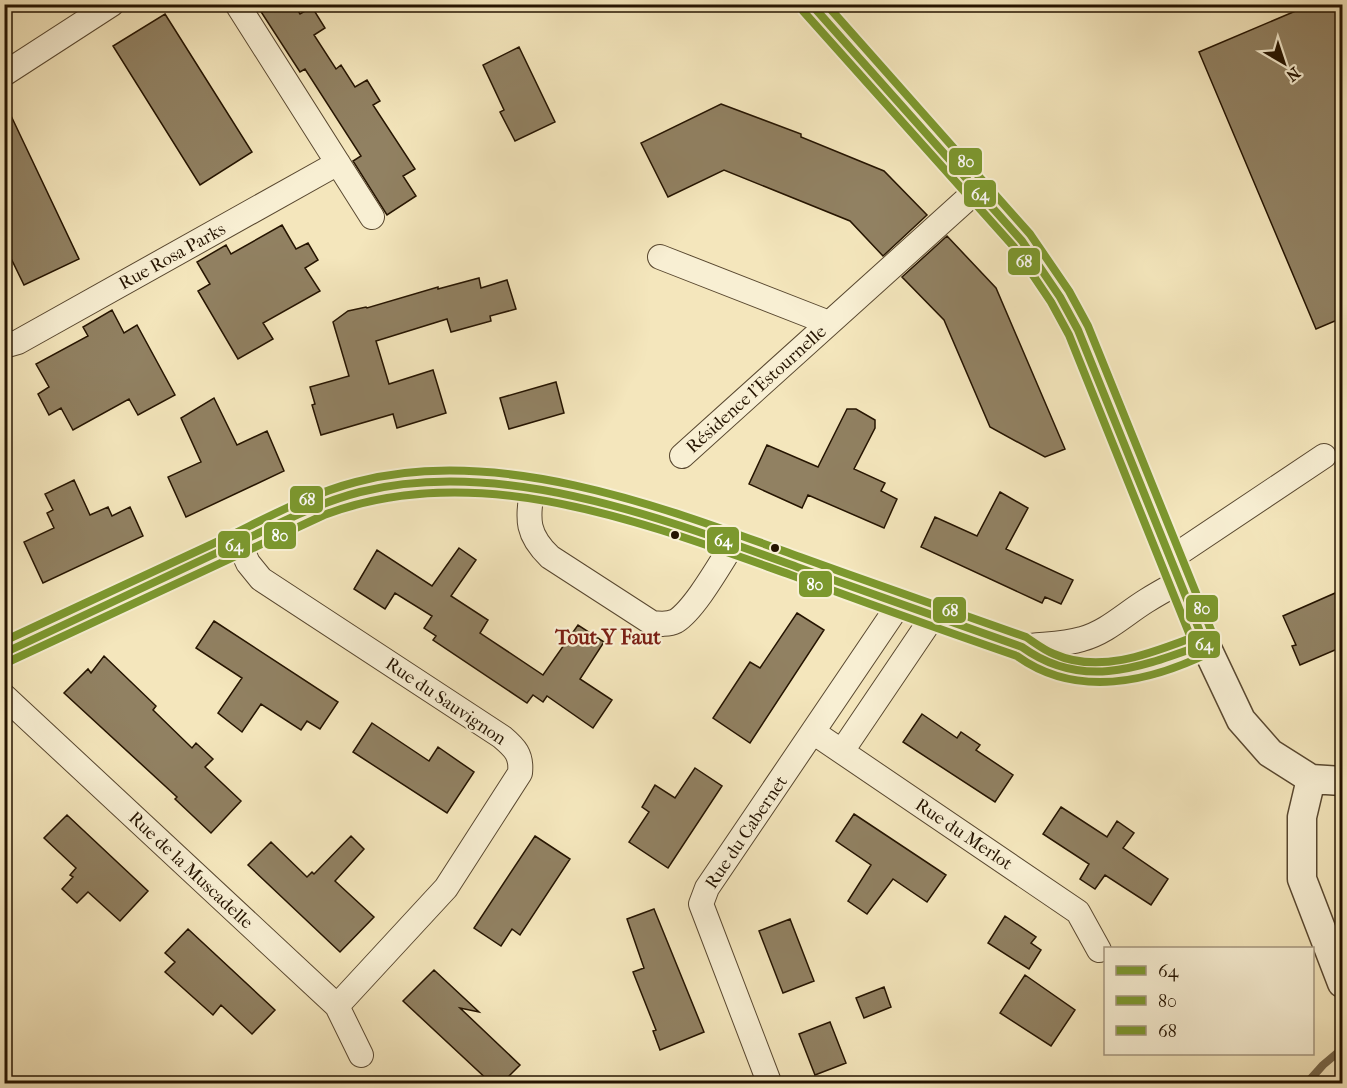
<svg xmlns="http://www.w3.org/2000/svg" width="1347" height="1088" viewBox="0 0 1347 1088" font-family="'IM FELL French Canon',serif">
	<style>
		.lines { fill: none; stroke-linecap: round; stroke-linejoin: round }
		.stream { stroke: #77674b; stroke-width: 8 }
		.building { fill: #918162; stroke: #251401; stroke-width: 1.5 }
		.minor-casing { stroke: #594830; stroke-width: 26 }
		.tertiary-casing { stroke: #594830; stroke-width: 31 }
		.minor { stroke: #f8efd3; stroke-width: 24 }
		.tertiary { stroke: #f8efd3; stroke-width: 28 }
		.bus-1-casing { stroke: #f8efd3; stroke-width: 12 }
		.bus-2-casing { stroke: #f8efd3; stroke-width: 12 }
		.bus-3-casing { stroke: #f8efd3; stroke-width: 12 }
		.bus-1 { stroke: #7c982e; stroke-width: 8 }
		.bus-2 { stroke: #7c982e; stroke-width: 8 }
		.bus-3 { stroke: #7c982e; stroke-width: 8 }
		.bus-dot { fill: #251401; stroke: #f8efd3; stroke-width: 2 }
		.labels { text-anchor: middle; stroke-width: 4.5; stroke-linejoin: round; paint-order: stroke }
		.street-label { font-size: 18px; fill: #251401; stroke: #f8efd3 }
		.quarter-label { font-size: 21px; font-weight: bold; fill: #7a1f14; stroke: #f8efd3 }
		.line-badge { stroke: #f8efd3; stroke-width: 2 }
		.badge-label { font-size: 16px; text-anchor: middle; font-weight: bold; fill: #fff }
	</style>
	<rect width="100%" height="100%" fill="#f4e6bc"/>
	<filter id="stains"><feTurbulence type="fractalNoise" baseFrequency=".00333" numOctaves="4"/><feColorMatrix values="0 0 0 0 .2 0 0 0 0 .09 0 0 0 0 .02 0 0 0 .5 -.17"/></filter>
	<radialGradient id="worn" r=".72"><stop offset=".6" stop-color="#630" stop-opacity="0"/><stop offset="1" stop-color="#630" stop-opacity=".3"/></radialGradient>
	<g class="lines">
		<!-- stream -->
		<path class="stream" d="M 1306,1084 L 1323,1065 L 1342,1049"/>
	</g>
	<!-- building -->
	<path class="building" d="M 256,4 L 294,4 L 300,14 L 312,7 L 325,28 L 314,35 L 336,69 L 341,65 L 355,87 L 367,80 L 380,101 L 373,105 L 415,169 L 403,176 L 416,196 L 387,215 L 353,161 L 361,156 L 305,69 L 300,72 Z
		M 1312,4 L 1342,4 L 1342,318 L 1316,329 L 1199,52 Z
		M 165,14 L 252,152 L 200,185 L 113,46 Z
		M 519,47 L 555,122 L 515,141 L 500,112 L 504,110 L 483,65 Z
		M 4,101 L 79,259 L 24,285 L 4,244 Z
		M 721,104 L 801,134 L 801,137 L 884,171 L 927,215 L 883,256 L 850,221 L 724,170 L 668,197 L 641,143 Z
		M 282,225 L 296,249 L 308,243 L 318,260 L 305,268 L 320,291 L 263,323 L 273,339 L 238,359 L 198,291 L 210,284 L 197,262 L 226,245 L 231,254 Z
		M 947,236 L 996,288 L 1065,449 L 1045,457 L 990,427 L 944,320 L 902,277 Z
		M 479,278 L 481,288 L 507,280 L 516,309 L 490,316 L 491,321 L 451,332 L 447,319 L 376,341 L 389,384 L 433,370 L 446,413 L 397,428 L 393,414 L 321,435 L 312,405 L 315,404 L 310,387 L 349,376 L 333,322 L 348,311 L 366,307 L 367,308 L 438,287 L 438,289 Z
		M 112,310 L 124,333 L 137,325 L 175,395 L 138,415 L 129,399 L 73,430 L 61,408 L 49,415 L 38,394 L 49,387 L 36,364 L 88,336 L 83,327 Z
		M 556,382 L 564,413 L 509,429 L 500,398 Z
		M 214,398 L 237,445 L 267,431 L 284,471 L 186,517 L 168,477 L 201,462 L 181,418 Z
		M 847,409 L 856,409 L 875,420 L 875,428 L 854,469 L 885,483 L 881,491 L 897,499 L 884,528 L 808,495 L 802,508 L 749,484 L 767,445 L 818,467 Z
		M 74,480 L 90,515 L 108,507 L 112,516 L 130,507 L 143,536 L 43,583 L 24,542 L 54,528 L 47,513 L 53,510 L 45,494 Z
		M 1000,492 L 1028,508 L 1006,549 L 1073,580 L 1061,604 L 1045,597 L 1042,603 L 921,547 L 935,517 L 977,536 Z
		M 459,548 L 476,560 L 451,596 L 488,620 L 480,633 L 543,675 L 578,625 L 604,642 L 580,679 L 612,700 L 593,728 L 547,696 L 543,702 L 533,695 L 527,703 L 433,640 L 436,636 L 424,628 L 432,616 L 395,593 L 385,609 L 354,589 L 377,550 L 432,586 Z
		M 1342,590 L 1342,647 L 1300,665 L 1292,646 L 1296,645 L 1283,616 Z
		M 797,613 L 824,630 L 750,743 L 713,718 L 750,662 L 760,668 Z
		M 214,621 L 338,702 L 320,729 L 307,721 L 301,730 L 261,704 L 242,732 L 218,713 L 242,678 L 196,648 Z
		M 104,656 L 156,706 L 153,710 L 192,748 L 196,743 L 213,759 L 205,767 L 241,801 L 211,833 L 175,799 L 177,797 L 64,693 L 88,669 L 91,673 Z
		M 922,714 L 957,738 L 961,732 L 980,745 L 976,750 L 1013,775 L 995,802 L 903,742 Z
		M 372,723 L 429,761 L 438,747 L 474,772 L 447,813 L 353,752 Z
		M 695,768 L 722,786 L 668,868 L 629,842 L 649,812 L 642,807 L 655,785 L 675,798 Z
		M 1061,807 L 1107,837 L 1117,821 L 1134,833 L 1123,848 L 1168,879 L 1151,905 L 1105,875 L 1095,889 L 1080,879 L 1089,864 L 1043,834 Z
		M 854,814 L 946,875 L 927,902 L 893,879 L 867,914 L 848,901 L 871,865 L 836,841 Z
		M 67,815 L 148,891 L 120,921 L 88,892 L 77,903 L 62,889 L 73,877 L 70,875 L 76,868 L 44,838 Z
		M 351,836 L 364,849 L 335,881 L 374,917 L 340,952 L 248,865 L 271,842 L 307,877 L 312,872 L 314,874 Z
		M 535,836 L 570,859 L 520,935 L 512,929 L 501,946 L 474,928 Z
		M 654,909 L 704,1032 L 660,1050 L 653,1031 L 656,1030 L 633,972 L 644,968 L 627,919 Z
		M 1005,916 L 1036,937 L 1031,943 L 1041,950 L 1029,969 L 988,943 Z
		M 790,919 L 814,981 L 783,993 L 759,931 Z
		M 188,929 L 275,1010 L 252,1034 L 221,1005 L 213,1015 L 165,972 L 175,962 L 165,953 Z
		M 434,970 L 479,1012 L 460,1008 L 520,1065 L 502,1083 L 491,1083 L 403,1001 Z
		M 1025,975 L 1075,1010 L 1051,1046 L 1000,1013 Z
		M 884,987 L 891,1007 L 864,1018 L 856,998 Z
		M 830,1022 L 846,1063 L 815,1075 L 799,1034 Z"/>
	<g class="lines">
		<!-- minor casing -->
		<g class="minor-casing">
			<path id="minor" d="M 237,4 L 372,217
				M 4,74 L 112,4
				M 660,257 L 829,323
				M 4,346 L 18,342 L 338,163
				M 682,456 L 977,190
				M 532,490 C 527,520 527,535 550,557 L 652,623 C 660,624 668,625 676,621 C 695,609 720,564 733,544
				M 239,543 L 248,563 L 261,579 L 502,737 C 515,748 522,755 520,773 L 446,888 L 337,1006
				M 1170,559 L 1324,456
				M 1022,647 C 1041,644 1063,645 1082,639 C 1107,632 1125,614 1146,601 C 1157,594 1168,588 1179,582
				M 4,653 C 80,617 155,582 230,547 C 275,526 327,497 376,488 C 514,463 658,517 787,563 C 865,591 943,619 1022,647 C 1029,652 1037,658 1046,662 C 1052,666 1061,667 1068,669 C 1117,681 1160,660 1205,644
				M 4,696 L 337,1006 L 361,1055
				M 813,732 L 1078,912 L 1099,950
				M 842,751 L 934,615
				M 769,1082 L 701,904 L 707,888 L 900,603"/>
		</g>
		<!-- tertiary casing -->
		<g class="tertiary-casing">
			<path id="tertiary" d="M 811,4 L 1022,241 L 1060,297 L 1078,330 L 1105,395 L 1205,644 L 1241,720 L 1270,753 L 1311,779 L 1342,781
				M 1311,779 L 1302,817 L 1302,879 L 1342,983"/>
		</g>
		<!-- minor -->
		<use href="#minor" class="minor"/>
		<!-- tertiary -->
		<use href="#tertiary" class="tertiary"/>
		<!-- bus-1 casing -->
		<g class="bus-1-casing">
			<path id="bus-1" d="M 4,653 C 78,618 152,584 225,549 C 269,529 313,504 360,492 C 502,456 665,519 797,567 C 872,594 947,620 1022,647 C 1083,691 1141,667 1205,644 L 1078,330 L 1060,297 L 1022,241 L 811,4"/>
		</g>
		<!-- bus-2 casing -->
		<g class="bus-2-casing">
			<path id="bus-2" d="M 8,662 L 324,515 C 478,457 645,523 791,575 C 866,603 942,630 1017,656 C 1077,699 1150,682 1211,652 L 1215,646 L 1215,640 L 1088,326 L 1069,291 L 1030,234 L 826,4"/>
		</g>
		<!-- bus-3 casing -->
		<g class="bus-3-casing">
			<path id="bus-3" d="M 4,641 C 77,607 149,573 221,540 C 265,519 309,494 356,482 C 499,444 666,508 800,557 C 875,584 950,610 1026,637 C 1035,643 1044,650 1054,654 C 1099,674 1149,654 1191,638 L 1069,335 L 1051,302 L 1014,247 L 803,11"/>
		</g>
		<!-- bus-1 -->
		<use href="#bus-1" class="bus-1"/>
		<!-- bus-2 -->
		<use href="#bus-2" class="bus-2"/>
		<!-- bus-3 -->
		<use href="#bus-3" class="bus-3"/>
	</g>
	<!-- markers -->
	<g class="bus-dot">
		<circle cx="675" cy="535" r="5"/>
		<circle cx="775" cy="548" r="5"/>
	</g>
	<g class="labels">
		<!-- street labels -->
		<g class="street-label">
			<text transform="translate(172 256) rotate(-29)" y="6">Rue Rosa Parks</text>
			<text transform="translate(756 389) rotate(-42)" y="6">Résidence l'Estournelle</text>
			<text transform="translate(446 701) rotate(34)" y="6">Rue du Sauvignon</text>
			<text transform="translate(746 832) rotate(-56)" y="6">Rue du Cabernet</text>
			<text transform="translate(964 834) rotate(34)" y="6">Rue du Merlot</text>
			<text transform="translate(191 870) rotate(43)" y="6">Rue de la Muscadelle</text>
		</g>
		<!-- quarter labels -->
		<g class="quarter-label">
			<text x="608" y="644">Tout Y Faut</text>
		</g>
	</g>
	<g class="line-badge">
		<rect x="948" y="147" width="35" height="29" rx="6" fill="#7c982e"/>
		<rect x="963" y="179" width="34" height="29" rx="6" fill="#7c982e"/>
		<rect x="1007" y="247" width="34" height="29" rx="6" fill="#7c982e"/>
		<rect x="289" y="485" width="35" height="29" rx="6" fill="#7c982e"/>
		<rect x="263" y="521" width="34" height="29" rx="6" fill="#7c982e"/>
		<rect x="706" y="526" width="34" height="29" rx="6" fill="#7c982e"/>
		<rect x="217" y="530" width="34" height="29" rx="6" fill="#7c982e"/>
		<rect x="798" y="570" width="35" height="28" rx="6" fill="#7c982e"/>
		<rect x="1185" y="594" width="34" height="29" rx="6" fill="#7c982e"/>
		<rect x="932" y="596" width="35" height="28" rx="6" fill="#7c982e"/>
		<rect x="1187" y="630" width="34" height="29" rx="6" fill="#7c982e"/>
	</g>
	<g class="badge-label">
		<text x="966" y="167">80</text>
		<text x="980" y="200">64</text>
		<text x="1024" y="267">68</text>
		<text x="307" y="505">68</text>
		<text x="280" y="541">80</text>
		<text x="723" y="546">64</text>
		<text x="234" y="551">64</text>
		<text x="815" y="590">80</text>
		<text x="1202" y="614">80</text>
		<text x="950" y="616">68</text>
		<text x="1204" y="650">64</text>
	</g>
	<!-- margin -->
	<rect width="1347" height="1088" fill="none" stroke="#f4e6bc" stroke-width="24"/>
	<rect x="6" y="6" width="1335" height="1076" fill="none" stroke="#251401" stroke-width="3"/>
	<rect x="12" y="12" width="1323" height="1064" fill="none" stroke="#251401" stroke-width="1.5"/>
	<!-- legend -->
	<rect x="1104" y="947" width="210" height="108" fill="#f8efd3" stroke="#a4977f" stroke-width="1.5"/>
	<rect x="1116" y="966" width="30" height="9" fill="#7c982e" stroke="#a4977f" stroke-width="1.5"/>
	<text x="1158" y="977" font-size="18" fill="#251401">64</text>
	<rect x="1116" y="996" width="30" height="9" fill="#7c982e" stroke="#a4977f" stroke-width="1.5"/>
	<text x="1158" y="1007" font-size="18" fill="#251401">80</text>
	<rect x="1116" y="1026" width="30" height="9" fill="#7c982e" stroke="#a4977f" stroke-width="1.5"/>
	<text x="1158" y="1037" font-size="18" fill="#251401">68</text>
	<!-- north arrow -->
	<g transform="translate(1284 63) rotate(141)" stroke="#f8efd3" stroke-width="4.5" paint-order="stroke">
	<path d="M0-4.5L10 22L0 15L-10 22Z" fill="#251401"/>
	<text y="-9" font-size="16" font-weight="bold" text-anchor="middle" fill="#251401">N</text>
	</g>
	<rect width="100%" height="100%" filter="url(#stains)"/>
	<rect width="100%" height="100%" fill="url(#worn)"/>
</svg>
